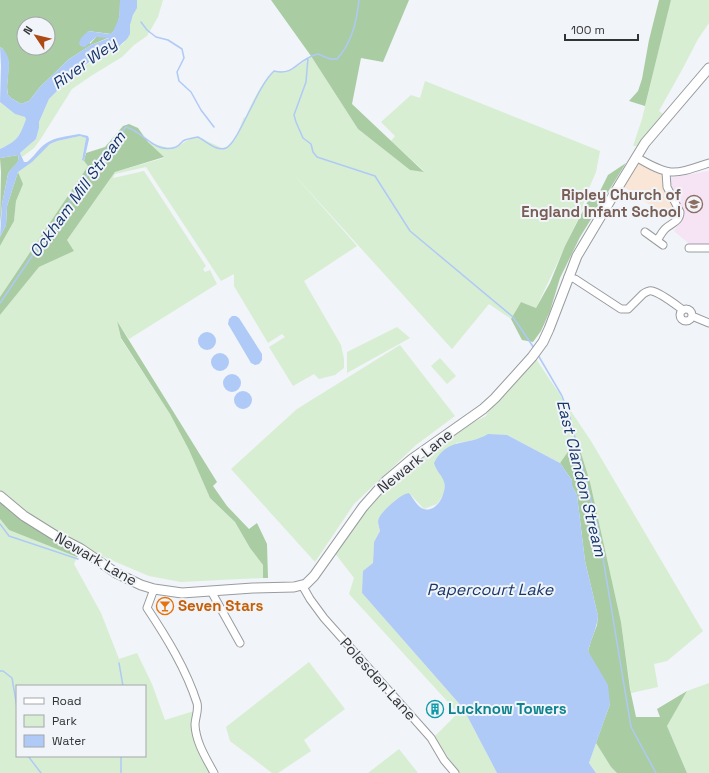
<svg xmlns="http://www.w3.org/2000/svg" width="709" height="773" viewBox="0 0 709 773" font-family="'Space Grotesk',sans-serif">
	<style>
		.commercial { fill: #fae6d6 }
		.education { fill: #f6e3f4 }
		.green { fill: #d7eed3; fill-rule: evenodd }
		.forest { fill: #a9cca2; fill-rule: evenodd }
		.water { fill: #afcaf6 }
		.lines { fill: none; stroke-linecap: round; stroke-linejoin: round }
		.stream { stroke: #afcaf6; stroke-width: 1.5 }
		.minor-casing { stroke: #999c9f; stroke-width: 9 }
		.major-casing { stroke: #999c9f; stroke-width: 11 }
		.minor { stroke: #fff; stroke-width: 7 }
		.major { stroke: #fff; stroke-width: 9 }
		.labels { text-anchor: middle; stroke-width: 4; stroke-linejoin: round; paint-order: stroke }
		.education-label { font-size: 15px; font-weight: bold; fill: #785e54; stroke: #f1f4f8; text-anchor: end }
		.street-label { font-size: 15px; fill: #323335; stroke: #f1f4f8 }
		.food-label { font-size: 15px; font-weight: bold; fill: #c56008; stroke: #f1f4f8; text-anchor: start }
		.culture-label { font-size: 15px; font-weight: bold; fill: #0d838f; stroke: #f1f4f8; text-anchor: start }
		.water-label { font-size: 16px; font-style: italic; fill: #16366a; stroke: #f1f4f8 }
	</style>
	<rect width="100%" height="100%" fill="#f1f4f8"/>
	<!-- commercial -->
	<path class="commercial" d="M 636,157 L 666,172 L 678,209 L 670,219 L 620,184 Z"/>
	<!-- education -->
	<path class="education" d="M 709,171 L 709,245 L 692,246 L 674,231 L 684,217 L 672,190 L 670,178 Z"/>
	<!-- green -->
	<path class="green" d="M 137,0 L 163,0 L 158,17 L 147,36 L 134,45 L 122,57 L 91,76 L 72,89 L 40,140 L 34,148 L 22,157 L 20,153 L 36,139 L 39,128 L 39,122 L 49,99 L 79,69 L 123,44 C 130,35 128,26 133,16 C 135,10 137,6 137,0 Z
		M 671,0 L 709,0 L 709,23 L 698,39 L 683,68 L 659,111 L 663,114 L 647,134 L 638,146 L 633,146 L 642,119 Z
		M 311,56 L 358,129 L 410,170 L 424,171 L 391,141 L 395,136 L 381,122 L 411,95 L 420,98 L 425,81 L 600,151 L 596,172 L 587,193 L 580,215 L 536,308 L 521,302 L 511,319 L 489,304 L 452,349 L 290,170 L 357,246 L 304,281 L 341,345 L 344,359 L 344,368 L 335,375 L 319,379 L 314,374 L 293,386 L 269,347 L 285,337 L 282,334 L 268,343 L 234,286 L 234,274 L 221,281 L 146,167 L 115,174 L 113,178 L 144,171 L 206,266 L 203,269 L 205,272 L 210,270 L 217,284 L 129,339 L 117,321 L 121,339 L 170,414 L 189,450 L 210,498 L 235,522 L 250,548 L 263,565 L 263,578 L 181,582 L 149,576 L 104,557 L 62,536 L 0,493 L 0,315 L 39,267 L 74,251 L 67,240 L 115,172 L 164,158 L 148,142 L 168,148 L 177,147 L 191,138 L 198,137 L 222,148 L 226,148 L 235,140 L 244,117 L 250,124 L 245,118 C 253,102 260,83 274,71 C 291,74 298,66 311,56 Z
		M 0,102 L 15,114 L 26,117 L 26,119 C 19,138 18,140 0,149 Z
		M 80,136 L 86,138 L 82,159 L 88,166 L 0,297 L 0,246 L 14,221 L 16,201 L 22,184 L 18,172 L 50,144 L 57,141 Z
		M 397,327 L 410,338 L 347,373 L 347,352 Z
		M 400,345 L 455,416 L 416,445 L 354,504 L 315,562 L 231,469 L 297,409 Z
		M 440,358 L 456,376 L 447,384 L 431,366 Z
		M 536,359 L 591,441 L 701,628 L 703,631 L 667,661 L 654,664 L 658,687 L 631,693 L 621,622 L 590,482 L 581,453 L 572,446 L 560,463 L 507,435 L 456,443 L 444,483 L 444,494 L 437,504 L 424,509 L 409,493 L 378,524 L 380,531 L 374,542 L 373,563 L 362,593 L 463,708 L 497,773 L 459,773 L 434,737 L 458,713 L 349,594 L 354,578 L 334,552 L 386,486 L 416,460 L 466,426 L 486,416 L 491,406 Z
		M 0,519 L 9,530 L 77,557 L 74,564 L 101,613 L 119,659 L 137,653 L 152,684 L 165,720 L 194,711 L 191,727 L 197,750 L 210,773 L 0,773 ZM 17,686 L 145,686 L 145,756 L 17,756 Z
		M 309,662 L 345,709 L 304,740 L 311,751 L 278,773 L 272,773 L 230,741 L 226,727 Z
		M 709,683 L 709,773 L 687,773 L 667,726 L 687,691 Z
		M 596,743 L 611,767 L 617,773 L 596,773 L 589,763 Z
		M 399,749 L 418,773 L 368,773 Z"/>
	<!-- forest -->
	<path class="forest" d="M 0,0 L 120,0 C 120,12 120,26 111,34 L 88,31 L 90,44 L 96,37 L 110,37 L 91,45 L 69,59 L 40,87 L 29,101 L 21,104 L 11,98 L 8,95 L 7,87 L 9,63 L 3,49 L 0,47 ZM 24,24 L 48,24 L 48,48 L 24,48 Z
		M 271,0 L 409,0 L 383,62 L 361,58 L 352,104 L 424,172 L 410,170 L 358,129 L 311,56 Z
		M 659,0 L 671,0 L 645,106 L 629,101 L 638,91 L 642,79 L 649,40 Z
		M 129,124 L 138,128 L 148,142 L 164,157 L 115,172 L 67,240 L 74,251 L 39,267 L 0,315 L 0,297 L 88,166 L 84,161 L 86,153 L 105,147 L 123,126 Z
		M 18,155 C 21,164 12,166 8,174 L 2,204 L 0,225 L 1,172 L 0,158 Z
		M 626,163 L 580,237 L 560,278 L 550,311 L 541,331 L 533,342 L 522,340 L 511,319 L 521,302 L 536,308 L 550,283 L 565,246 L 591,195 L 597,197 L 608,175 Z
		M 18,172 L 23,184 L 16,201 L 14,221 L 0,246 L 0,237 L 6,225 L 7,206 Z
		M 117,321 L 217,482 L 213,486 L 227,506 L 249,529 L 257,523 L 267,544 L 268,578 L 263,578 L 263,565 L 250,548 L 235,522 L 210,498 L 189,450 L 170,414 L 121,338 Z
		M 572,446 L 581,453 L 590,482 L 621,622 L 630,689 L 636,717 L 660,717 L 657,709 L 687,691 L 667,726 L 687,773 L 617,773 L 611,767 L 596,743 L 610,704 L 588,651 L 591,641 L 597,625 L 598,616 L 585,561 L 577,495 L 572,486 L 572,480 L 569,476 L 560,463 Z
		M 0,499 L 82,552 L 77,557 L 9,530 L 0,519 Z"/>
	<!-- water -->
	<path class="water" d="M 120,0 L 137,0 L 137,8 L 133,15 L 130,25 L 130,34 L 127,39 L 115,50 L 91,61 L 79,69 L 49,99 L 39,122 L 39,128 L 36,139 L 20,153 L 24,162 L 27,162 C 34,157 38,149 45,144 C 54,137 69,136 79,134 L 88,136 L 89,139 L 84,161 L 82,160 L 86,138 L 80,136 L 57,141 L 50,144 L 32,162 L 18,172 L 7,206 L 6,225 L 0,237 L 2,204 L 8,174 C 12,166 21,163 18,155 L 0,158 L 0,149 C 18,140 19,138 26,119 L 25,117 L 15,114 L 0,102 L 1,66 L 0,47 C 17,58 4,79 8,95 L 11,98 L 21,104 L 29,101 L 40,87 L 69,59 L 91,45 L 109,38 L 96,37 L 85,47 L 80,46 L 79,43 L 81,38 L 88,31 L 109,34 L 113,32 L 119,18 Z
		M 232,316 L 236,316 L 239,318 L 262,354 L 262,360 L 259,364 L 255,365 L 251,363 L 228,324 L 229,319 Z
		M198 341a9 9 0 1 1 18 0a9 9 0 1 1-18 0Z
		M211 362a9 9 0 1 1 18 0a9 9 0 1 1-18 0Z
		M223 383a9 9 0 1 1 18 0a9 9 0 1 1-18 0Z
		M234 400a9 9 0 1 1 18 0a9 9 0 1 1-18 0Z
		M 488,434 L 507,435 L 560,463 L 569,476 L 572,480 L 572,486 L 577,495 L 585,561 L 598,616 C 597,628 591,639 588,651 L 608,685 L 610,704 L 589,763 L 596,773 L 497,773 L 463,708 L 362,593 L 363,571 L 373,563 L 374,542 L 380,531 C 379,526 377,522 379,518 C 382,511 402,493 409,493 C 413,498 418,508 424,509 C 437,513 447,493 444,482 C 442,475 436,471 434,463 C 448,436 467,447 488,434 Z"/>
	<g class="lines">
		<!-- stream -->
		<path class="stream" d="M 141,22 L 147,30 L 156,37 L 168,40 L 182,49 L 184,58 L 177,72 L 179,81 L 191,92 L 201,110 L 214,127
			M 308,58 L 306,82 L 294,115 L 296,122 L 303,138 L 311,144 L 313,152 L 317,157 L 375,176 L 410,231 L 513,317 L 534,348
			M 0,303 L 97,161 L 126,127 C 143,131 155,155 176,147 C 179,146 181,143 183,141 C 188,138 194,138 198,137 C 206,141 217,152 226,148 C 239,142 257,86 274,71 C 292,75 294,65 308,58 C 311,56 315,55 318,54 L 330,59 L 337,59 C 352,43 357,21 359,0
			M 538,355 L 562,396 L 569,414 L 598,528 L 631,727 L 656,773
			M 0,524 L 9,536 L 78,559
			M 119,663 L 123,686
			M 0,671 L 3,671 L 12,678 L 17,707
			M 28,756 L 41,773
			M 121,756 L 121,773"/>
		<!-- minor casing -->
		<g class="minor-casing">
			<path id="minor" d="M 636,157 C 670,177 673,175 709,163
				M 645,232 L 663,245
				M 658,239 C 660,236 662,232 665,229 C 671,223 680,222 680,212 L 667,187 L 666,172
				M 689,248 L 709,248
				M 568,277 L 575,279 L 621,309 L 628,309 L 643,294 C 646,292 649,290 652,291 C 661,293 676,305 683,310
				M680 315a6 6 0 1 1 12 0a6 6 0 1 1-12 0Z
				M 692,316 L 709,323
				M 302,585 L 310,599 L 324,618 L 431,738 L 444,760 L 455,773
				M 154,589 L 147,608 C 167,638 186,669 197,703 C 199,710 195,718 195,725 C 196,743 206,758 214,773
				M 211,591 L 240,643"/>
		</g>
		<!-- major casing -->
		<g class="major-casing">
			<path id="major" d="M 0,496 L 24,516 L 56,536 L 81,549 L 116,573 L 141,585 L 154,589 L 182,593 L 253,588 L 294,587 L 306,584 L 314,576 L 363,507 L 386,481 L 412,459 L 483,409 L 495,398 L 532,357 L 543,342 L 549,329 L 577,256 L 620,184 L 645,143 L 709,68"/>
		</g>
		<!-- minor -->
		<use href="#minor" class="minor"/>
		<!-- major -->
		<use href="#major" class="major"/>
	</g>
	<!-- icons -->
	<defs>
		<g id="school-ring" transform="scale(0.9)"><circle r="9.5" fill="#f1f4f8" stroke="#8d6e63" stroke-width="1.5"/><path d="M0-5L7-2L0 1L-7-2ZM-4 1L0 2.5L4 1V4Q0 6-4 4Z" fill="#8d6e63"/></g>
		<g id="bar-ring" transform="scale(0.9)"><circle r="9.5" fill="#f1f4f8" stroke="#e8710a" stroke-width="1.5"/><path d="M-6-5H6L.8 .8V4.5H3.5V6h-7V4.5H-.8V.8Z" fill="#e8710a"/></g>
		<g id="building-ring" transform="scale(0.9)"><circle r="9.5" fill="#f1f4f8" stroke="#0f9aa8" stroke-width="1.5"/><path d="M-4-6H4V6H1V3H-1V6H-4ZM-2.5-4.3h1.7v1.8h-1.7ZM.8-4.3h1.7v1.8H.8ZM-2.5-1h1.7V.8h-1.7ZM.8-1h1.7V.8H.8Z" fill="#0f9aa8"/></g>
	</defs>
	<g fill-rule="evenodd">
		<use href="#school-ring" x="694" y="204"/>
		<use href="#bar-ring" x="165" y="606"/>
		<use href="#building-ring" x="435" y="709"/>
	</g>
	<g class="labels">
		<!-- education labels -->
		<g class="education-label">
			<text x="681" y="200">Ripley Church of<tspan x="681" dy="17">England Infant School</tspan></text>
		</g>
		<!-- street labels -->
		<g class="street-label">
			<text transform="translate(415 461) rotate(-39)" y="5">Newark Lane</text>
			<text transform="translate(96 559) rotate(30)" y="5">Newark Lane</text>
			<text transform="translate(378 679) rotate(48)" y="5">Polesden Lane</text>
		</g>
		<!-- food labels -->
		<g class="food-label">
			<text x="178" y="611">Seven Stars</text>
		</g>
		<!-- culture labels -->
		<g class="culture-label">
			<text x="448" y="714">Lucknow Towers</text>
		</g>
		<!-- water labels -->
		<g class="water-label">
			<text transform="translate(84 63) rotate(-36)" y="6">River Wey</text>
			<text transform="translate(77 194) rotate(-54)" y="6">Ockham Mill Stream</text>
			<text transform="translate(582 478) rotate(76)" y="6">East Clandon Stream</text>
			<text x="490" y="595">Papercourt Lake</text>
		</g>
	</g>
	<!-- legend -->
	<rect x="16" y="685" width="130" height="72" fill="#f1f4f8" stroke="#a5a7aa"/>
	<rect x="24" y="698" width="20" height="6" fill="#ffffff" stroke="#a5a7aa"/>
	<text x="52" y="705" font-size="12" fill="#323335">Road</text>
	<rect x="24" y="715" width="20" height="12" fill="#d7eed3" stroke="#a5a7aa"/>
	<text x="52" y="725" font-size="12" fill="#323335">Park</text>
	<rect x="24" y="735" width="20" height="12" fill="#afcaf6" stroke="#a5a7aa"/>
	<text x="52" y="745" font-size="12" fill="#323335">Water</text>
	<!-- north arrow -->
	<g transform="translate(36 36) rotate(305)"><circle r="19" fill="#f1f4f8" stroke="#a5a7aa"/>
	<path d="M0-3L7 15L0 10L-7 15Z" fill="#ad4912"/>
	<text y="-6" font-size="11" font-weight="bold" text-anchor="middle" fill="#323335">N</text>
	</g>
	<!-- scale -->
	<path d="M565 34v6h73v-6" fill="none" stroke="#323335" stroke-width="2"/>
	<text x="571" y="34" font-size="12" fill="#323335" stroke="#f1f4f8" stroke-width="3" paint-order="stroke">100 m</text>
</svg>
